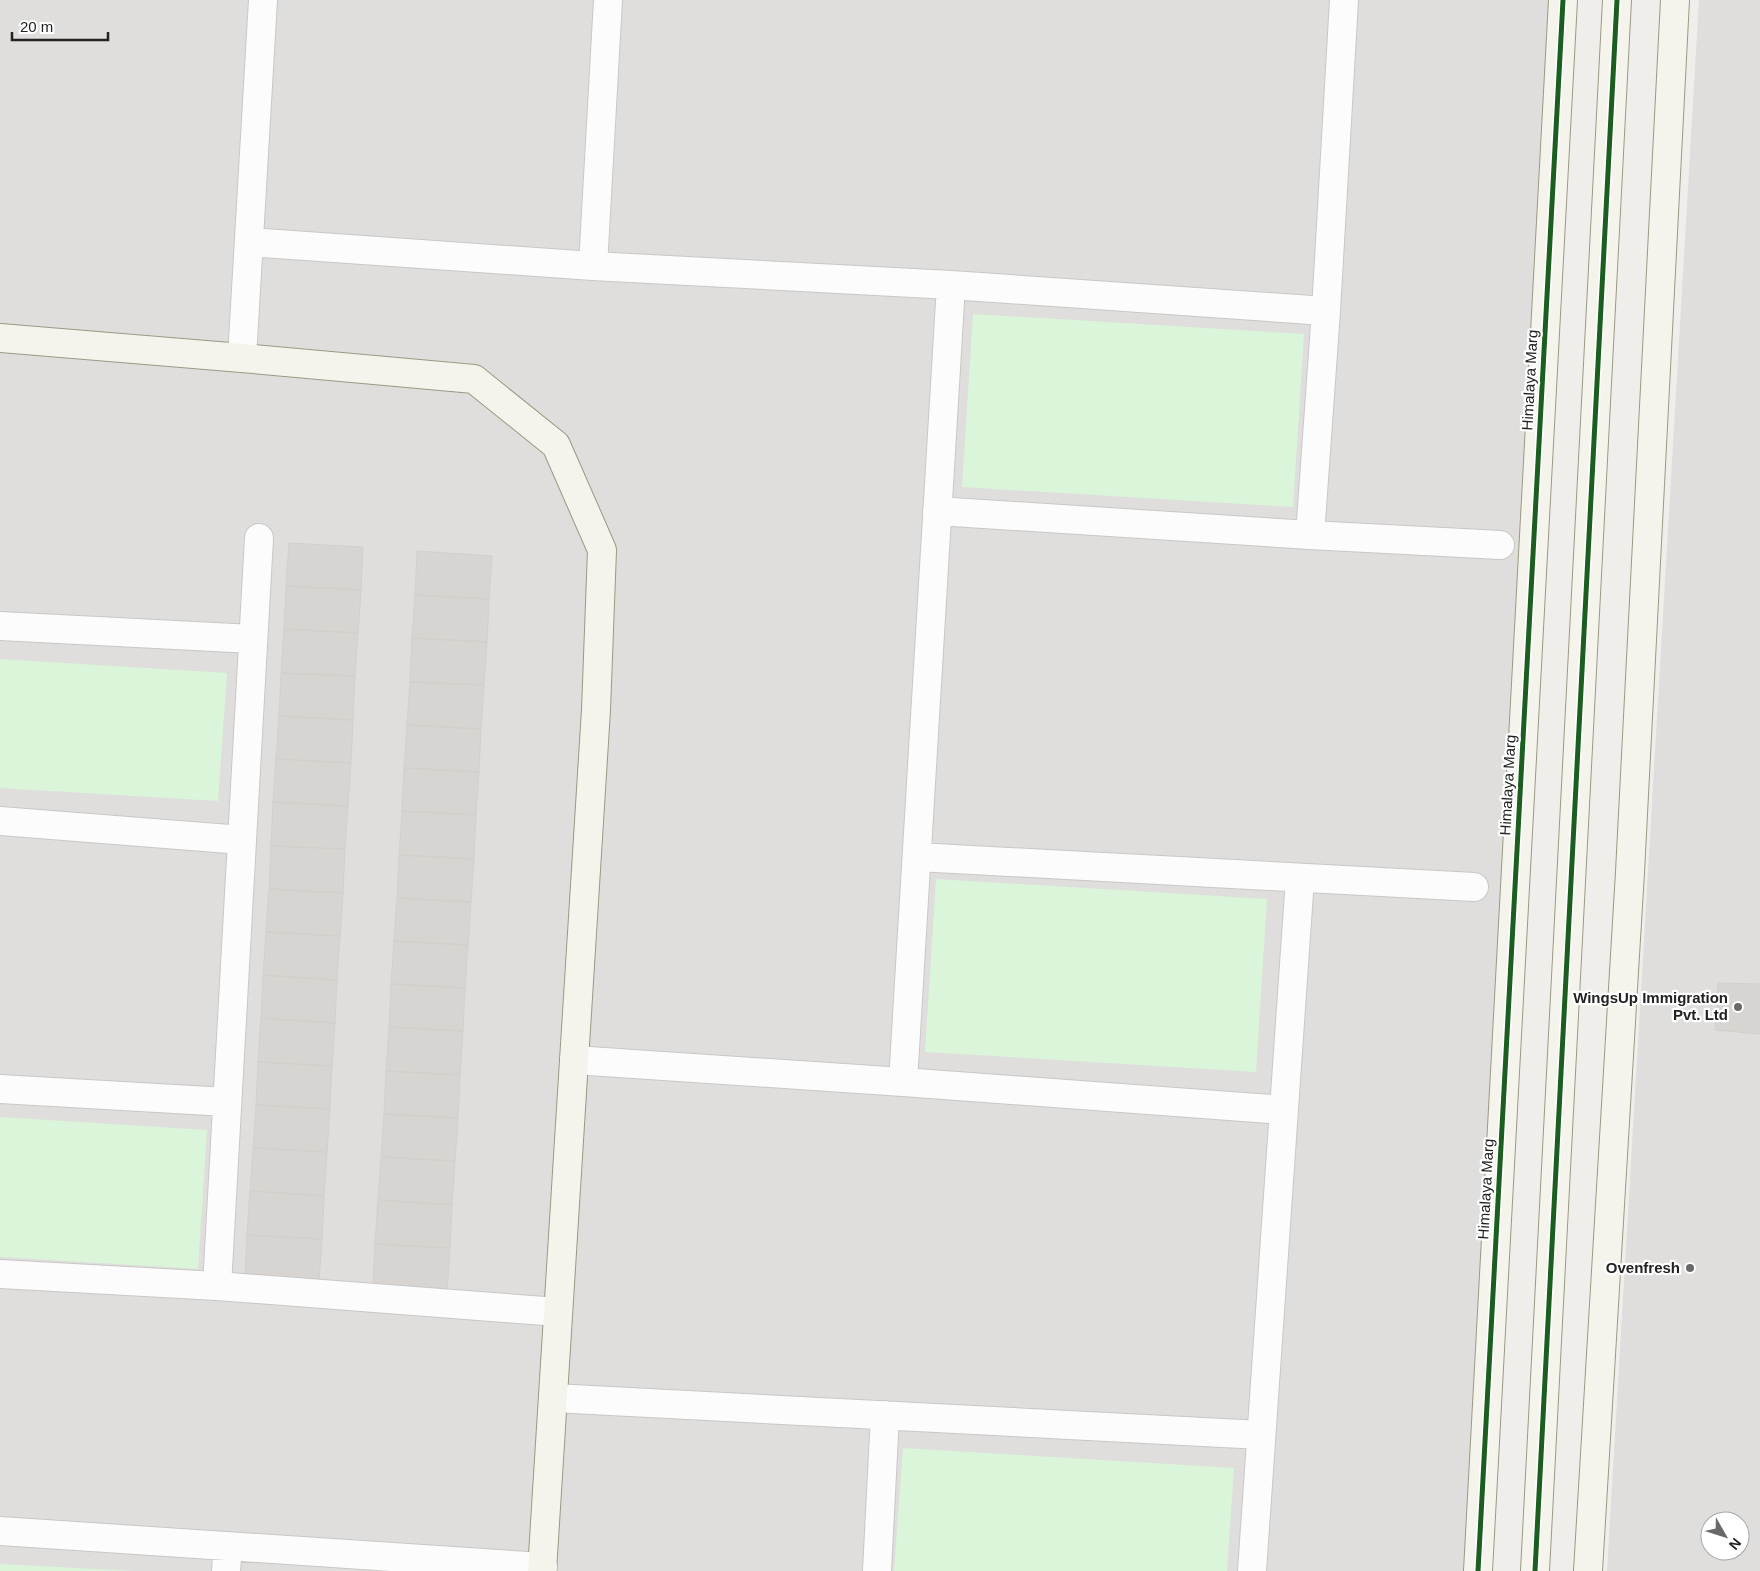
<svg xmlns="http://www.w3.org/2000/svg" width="1760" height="1571" viewBox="0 0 1760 1571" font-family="Arial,sans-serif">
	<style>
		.residential { fill: #dfdedc; fill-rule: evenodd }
		.park { fill: #daf5da }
		.building { fill: #d7d4d2; stroke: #d3d0cc }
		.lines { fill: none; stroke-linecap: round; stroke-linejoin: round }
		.street-casing { stroke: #c9c8c7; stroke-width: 30 }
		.secondary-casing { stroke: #999a82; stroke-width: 30 }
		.street { stroke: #fdfcfc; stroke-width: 28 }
		.secondary { stroke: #f4f4ed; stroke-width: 28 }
		.cycleway-casing { stroke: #fff; stroke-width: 8 }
		.cycleway { stroke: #1b5e20; stroke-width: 5 }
		.poi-dot { fill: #6a6968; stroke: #fff; stroke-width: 2 }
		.labels { text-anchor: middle; stroke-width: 4.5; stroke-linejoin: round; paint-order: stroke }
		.street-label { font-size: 15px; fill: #222; stroke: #fff }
		.poi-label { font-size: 15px; font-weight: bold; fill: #222; stroke: #fff; text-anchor: end }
	</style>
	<rect width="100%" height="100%" fill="#f0eeeb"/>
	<!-- residential -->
	<path class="residential" d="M 0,0 L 1569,0 L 1467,1571 L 0,1571 Z
		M 1699,0 L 1760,0 L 1760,1571 L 1607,1571 ZM 1710,1521 L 1740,1521 L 1740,1551 L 1710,1551 Z"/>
	<!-- park -->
	<path class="park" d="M 973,314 L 1304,334 L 1293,507 L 962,487 Z
		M 0,659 L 227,673 L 218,801 L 0,788 Z
		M 936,879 L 1267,899 L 1256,1072 L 925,1052 Z
		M 0,1117 L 207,1130 L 198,1269 L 0,1257 Z
		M 903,1448 L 1234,1468 L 1227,1571 L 894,1571 Z
		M 0,1564 L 134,1571 L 0,1571 Z"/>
	<!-- building -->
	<path class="building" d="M 289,543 L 363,547 L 361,590 L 286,586 Z
		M 417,551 L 492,556 L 489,599 L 415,595 Z
		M 286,586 L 361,590 L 358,633 L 284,629 Z
		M 415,595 L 489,599 L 487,642 L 412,638 Z
		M 284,629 L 358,633 L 355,676 L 281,673 Z
		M 412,638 L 487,642 L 484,685 L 410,682 Z
		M 281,673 L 355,676 L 353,720 L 279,716 Z
		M 410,682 L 484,685 L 481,729 L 407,725 Z
		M 279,716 L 353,720 L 351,763 L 276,759 Z
		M 407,725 L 481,729 L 479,772 L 404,768 Z
		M 276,759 L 351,763 L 348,806 L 273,802 Z
		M 404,768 L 479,772 L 476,815 L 402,811 Z
		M 273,802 L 348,806 L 345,849 L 271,846 Z
		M 402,811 L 476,815 L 474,859 L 399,855 Z
		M 271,846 L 345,849 L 343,893 L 269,889 Z
		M 399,855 L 474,859 L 471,902 L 397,898 Z
		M 269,889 L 343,893 L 340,936 L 266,932 Z
		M 397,898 L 471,902 L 468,945 L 394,941 Z
		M 266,932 L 340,936 L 337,980 L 263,975 Z
		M 394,941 L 468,945 L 465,988 L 391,984 Z
		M 263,975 L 337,980 L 335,1023 L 261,1018 Z
		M 1718,983 L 1760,984 L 1760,1034 L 1715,1030 Z
		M 391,984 L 465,988 L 463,1031 L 389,1027 Z
		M 261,1018 L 335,1023 L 332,1066 L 258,1062 Z
		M 389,1027 L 463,1031 L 460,1075 L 386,1071 Z
		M 258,1062 L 332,1066 L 330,1109 L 256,1105 Z
		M 386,1071 L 460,1075 L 458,1118 L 384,1114 Z
		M 256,1105 L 330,1109 L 327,1152 L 253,1148 Z
		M 384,1114 L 458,1118 L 455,1161 L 381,1157 Z
		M 253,1148 L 327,1152 L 324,1196 L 250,1191 Z
		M 381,1157 L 455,1161 L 452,1205 L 378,1200 Z
		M 250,1191 L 324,1196 L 322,1239 L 247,1235 Z
		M 378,1200 L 452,1205 L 450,1248 L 375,1244 Z
		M 247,1235 L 322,1239 L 319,1282 L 245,1278 Z
		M 375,1244 L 450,1248 L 447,1291 L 373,1287 Z"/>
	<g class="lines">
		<!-- street casing -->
		<g class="street-casing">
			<path id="street" d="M 249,242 L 593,266 L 951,285 L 1326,311
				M 593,266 L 608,0
				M 242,358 L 263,0
				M 937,511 L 1310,535 L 1500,545
				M 1310,535 L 1326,311 L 1344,0
				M 0,626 L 253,639
				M 0,821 L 242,840
				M 917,857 L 1474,887
				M 574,1060 L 903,1082 L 1284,1110
				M 903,1082 L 951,285
				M 0,1089 L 227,1102
				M 0,1274 L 217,1286 L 558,1312
				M 217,1286 L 259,538
				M 553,1398 L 1261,1435
				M 0,1531 L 543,1567
				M 226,1571 L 228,1546
				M 877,1571 L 885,1415
				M 1252,1571 L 1300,878"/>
		</g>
		<!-- secondary casing -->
		<g class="secondary-casing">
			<path id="secondary" d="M 0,338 L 242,358 L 474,379 L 556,445 L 602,550 L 596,710 L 542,1571
				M 1478,1571 L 1563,0
				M 1535,1571 L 1617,0
				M 1588,1571 L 1630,872 L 1675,0"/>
		</g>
		<!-- street -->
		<use href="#street" class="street"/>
		<!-- secondary -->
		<use href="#secondary" class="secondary"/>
		<!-- cycleway casing -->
		<g class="cycleway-casing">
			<path id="cycleway" d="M 1478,1571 L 1563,0
				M 1535,1571 L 1617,0"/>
		</g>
		<!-- cycleway -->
		<use href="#cycleway" class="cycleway"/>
	</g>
	<!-- markers -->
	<g class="poi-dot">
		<circle cx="1738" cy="1007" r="5"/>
		<circle cx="1690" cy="1268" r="5"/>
	</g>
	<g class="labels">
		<!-- street labels -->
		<g class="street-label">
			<text transform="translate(1530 380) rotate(-87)" y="5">Himalaya Marg</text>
			<text transform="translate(1508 785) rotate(-87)" y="5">Himalaya Marg</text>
			<text transform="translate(1486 1189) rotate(-87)" y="5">Himalaya Marg</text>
		</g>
		<!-- poi labels -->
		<g class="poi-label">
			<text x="1728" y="1003">WingsUp Immigration<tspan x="1728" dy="17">Pvt. Ltd</tspan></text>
			<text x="1680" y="1273">Ovenfresh</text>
		</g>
	</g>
	<!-- north arrow -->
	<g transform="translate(1725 1536) rotate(129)"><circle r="24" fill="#ffffff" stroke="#a7a7a7"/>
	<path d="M0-4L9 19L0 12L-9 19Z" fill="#6a6968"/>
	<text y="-8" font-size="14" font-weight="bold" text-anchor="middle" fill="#222222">N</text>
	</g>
	<!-- scale -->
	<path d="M12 32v8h96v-8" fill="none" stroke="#222222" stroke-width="2.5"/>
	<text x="20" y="32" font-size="15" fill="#222222" stroke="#ffffff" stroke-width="4" paint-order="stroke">20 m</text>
</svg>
